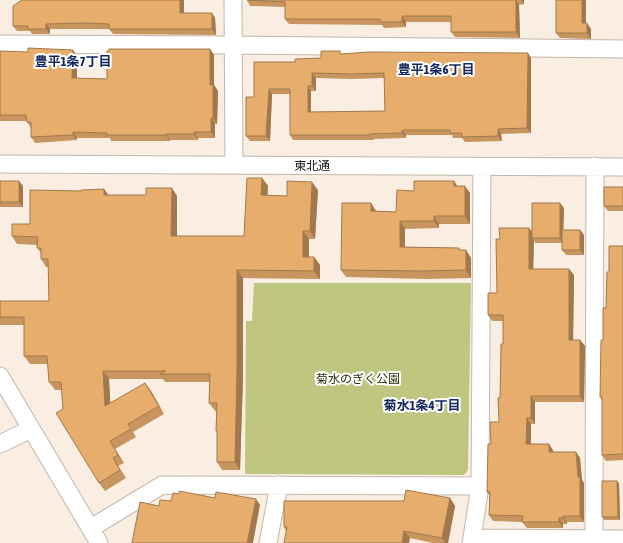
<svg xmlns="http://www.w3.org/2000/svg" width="623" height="543" viewBox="0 0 623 543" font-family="'Asap Condensed','Noto Sans JP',sans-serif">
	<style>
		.green { fill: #bec680 }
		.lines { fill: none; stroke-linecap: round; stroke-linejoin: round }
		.minor-casing { stroke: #c2b7ac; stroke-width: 19 }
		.minor { stroke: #fff; stroke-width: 17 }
		.wall { fill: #c7955d; fill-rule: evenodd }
		.shaded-wall { fill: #a2794c }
		.building { fill: #e7ad6c; stroke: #a2794c; fill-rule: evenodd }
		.labels { text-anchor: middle; stroke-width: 4; stroke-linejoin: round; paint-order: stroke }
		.street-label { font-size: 12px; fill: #17130f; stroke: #fefefe }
		.park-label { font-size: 12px; fill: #2a2d08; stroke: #fefefe }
		.neighbourhood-label { font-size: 13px; font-weight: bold; fill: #162a60; stroke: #fefefe }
	</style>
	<rect width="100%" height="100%" fill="#faeee2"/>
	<!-- green -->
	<path class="green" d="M 254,283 L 471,283 L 468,470 L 464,475 L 245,474 L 246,321 L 252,321 Z"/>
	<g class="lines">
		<!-- minor casing -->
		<g class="minor-casing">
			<path id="minor" d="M 233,0 L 234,165
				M 0,44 L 233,45 L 623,49
				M 0,164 L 623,167
				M 0,376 L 99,543
				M 0,444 L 31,429
				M 91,528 L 162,485 L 480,486
				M 472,538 L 480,486 L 482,167
				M 594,539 L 595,166
				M 268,543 L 279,485
				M 471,543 L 472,538 L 623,539"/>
		</g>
		<!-- minor -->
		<use href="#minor" class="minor"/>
	</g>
	<!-- wall -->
	<path class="wall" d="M 184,0 L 184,13 L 212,13 L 215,18 L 216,35 L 113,34 L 109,29 L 50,29 L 50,34 L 32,34 L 30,31 L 17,31 L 13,26 Z
		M 247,0 L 524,0 L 524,4 L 519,5 L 520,38 L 455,37 L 451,32 L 451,22 L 406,22 L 406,27 L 384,28 L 382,25 L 289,24 L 285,19 L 285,7 L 250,6 Z
		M 586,23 L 591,29 L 591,39 L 560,38 L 556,33 Z
		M 210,49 L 214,55 L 214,85 L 218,91 L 217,124 L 215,124 L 215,138 L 198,138 L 198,140 L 170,140 L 170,141 L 111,141 L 110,138 L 77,138 L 77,140 L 35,143 L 31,137 L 31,128 L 27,122 L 27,121 L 0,121 L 0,51 L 77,56 L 77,78 L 107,79 Z
		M 342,54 L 531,58 L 531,133 L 501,134 L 502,141 L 465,142 L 462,138 L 453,138 L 452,135 L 406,135 L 406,138 L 374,139 L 374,140 L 293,140 L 290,135 L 290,94 L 272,94 L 270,141 L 250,141 L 246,136 L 254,97 L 295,62 L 321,58 ZM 316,78 L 353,79 L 384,78 L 385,111 L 311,112 L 311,91 L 316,91 Z
		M 262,178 L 268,186 L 267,195 L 287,196 L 318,190 L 315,239 L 309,239 L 309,257 L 314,257 L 320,265 L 320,279 L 243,278 L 243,377 L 240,470 L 222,470 L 217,462 L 217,432 L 216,431 L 217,411 L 215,411 L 209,403 L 210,382 L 165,382 L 163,379 L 109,379 L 110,404 L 151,391 L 164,414 L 133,432 L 136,437 L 115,449 L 124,463 L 118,466 L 126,478 L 105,491 L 99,483 L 63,409 L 62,390 L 55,390 L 49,382 L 48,364 L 30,364 L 24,356 L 24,325 L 0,325 L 0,301 L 49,301 L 48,267 L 46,267 L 41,259 L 41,253 L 37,248 L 37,245 L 17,244 L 12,236 L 30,224 L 81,191 L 104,189 L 108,195 L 177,196 L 177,236 L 244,236 Z
		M 0,181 L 23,186 L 23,207 L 0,207 Z
		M 454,181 L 457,186 L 470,193 L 470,224 L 439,224 L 439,228 L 405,229 L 405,247 L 459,248 L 460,250 L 466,250 L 471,258 L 471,278 L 426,279 L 346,277 L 341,270 L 371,203 L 376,211 L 396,212 L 414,191 Z
		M 623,187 L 623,211 L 608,211 L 604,206 Z
		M 564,208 L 563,230 L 580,230 L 584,235 L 584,255 L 566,255 L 562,250 L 562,243 L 535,243 L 534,240 L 533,269 L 569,269 L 574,275 L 573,340 L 580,340 L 585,346 L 584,402 L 535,402 L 535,424 L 531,424 L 531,444 L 553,450 L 553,452 L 576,452 L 580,458 L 582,480 L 584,483 L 584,522 L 567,522 L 567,524 L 563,524 L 563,528 L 527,528 L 522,522 L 493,521 L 489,515 L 490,496 L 487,492 L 491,444 L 499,422 L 503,344 L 503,321 L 492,321 L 488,315 L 497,293 L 500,239 L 532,232 Z
		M 623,246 L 623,460 L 606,461 L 602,455 L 602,400 L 600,397 L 603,340 L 609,272 Z
		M 619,483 L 620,520 L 604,520 L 602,517 Z
		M 450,498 L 455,506 L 448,543 L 433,543 L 410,538 L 286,531 L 284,527 L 404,501 Z"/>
	<!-- shaded-wall -->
	<path class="shaded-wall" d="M 180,0 L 184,0 L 184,19 L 180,13 Z
		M 516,0 L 519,5 L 520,38 L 516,32 Z
		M 521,0 L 524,0 L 524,4 Z
		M 582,0 L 586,0 L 586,29 L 582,23 Z
		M 212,13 L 215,18 L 216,35 L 212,29 Z
		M 402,16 L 406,22 L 406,27 L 402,22 Z
		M 587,23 L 591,29 L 591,39 L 587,33 Z
		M 46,24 L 50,29 L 50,34 L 46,29 Z
		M 210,49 L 214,55 L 214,85 L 218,91 L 217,124 L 213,118 L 210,85 Z
		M 73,50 L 77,56 L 77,84 L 72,78 Z
		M 528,53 L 531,58 L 531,133 L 527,128 Z
		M 312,73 L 316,78 L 316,91 L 312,86 Z
		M 308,86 L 311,91 L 311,117 L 308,112 Z
		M 269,89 L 272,94 L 270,141 L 266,136 Z
		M 211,118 L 215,124 L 215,138 L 211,132 Z
		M 498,129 L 501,134 L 502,141 L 498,136 Z
		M 402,130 L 406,135 L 406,138 L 402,133 Z
		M 73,132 L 77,138 L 77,140 L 73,135 Z
		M 194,132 L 198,138 L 198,140 L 194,134 Z
		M 166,134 L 170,140 L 170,141 L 166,135 Z
		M 262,178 L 268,186 L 267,203 L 261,195 Z
		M 19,181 L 23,186 L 23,207 L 19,202 Z
		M 454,181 L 459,189 L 454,186 Z
		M 312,182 L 318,190 L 315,239 L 310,231 Z
		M 465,186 L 470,193 L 470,224 L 465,216 Z
		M 172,188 L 177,196 L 177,244 L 171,236 Z
		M 104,189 L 110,197 L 104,195 Z
		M 371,203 L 376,211 L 376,219 L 371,211 Z
		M 560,203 L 564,208 L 563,243 L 560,238 Z
		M 434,216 L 439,224 L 439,228 L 434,221 Z
		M 400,221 L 405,229 L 405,254 L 400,247 Z
		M 529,228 L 534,234 L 532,238 L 534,240 L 533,275 L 529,269 Z
		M 580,230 L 584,235 L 584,255 L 580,250 Z
		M 303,231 L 309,239 L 309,265 L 303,257 Z
		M 466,250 L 471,258 L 471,278 L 466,270 Z
		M 314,257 L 320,265 L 320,279 L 314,271 Z
		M 569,269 L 574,275 L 573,346 L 569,340 Z
		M 237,270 L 243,278 L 243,377 L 240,470 L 235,462 Z
		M 580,340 L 585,346 L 584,402 L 580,396 Z
		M 103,371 L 109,379 L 111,415 L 105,406 Z
		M 145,383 L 151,391 L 164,414 L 159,406 Z
		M 531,396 L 535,402 L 535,424 L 531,418 Z
		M 527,418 L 531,424 L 531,450 L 526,444 Z
		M 110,441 L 115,449 L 124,463 L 118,455 Z
		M 549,444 L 553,450 L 553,458 L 549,452 Z
		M 576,452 L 580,458 L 582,480 L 584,483 L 584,522 L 580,516 Z
		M 113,458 L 118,466 L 126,478 L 120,470 Z
		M 617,481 L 619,483 L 620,520 L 618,517 Z
		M 450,498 L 455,506 L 448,543 L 445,543 L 442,538 Z
		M 256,499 L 260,505 L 253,543 L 247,543 Z
		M 563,516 L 567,522 L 567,524 L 563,518 Z
		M 559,518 L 563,524 L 563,528 L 559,522 Z
		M 404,531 L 410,538 L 409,543 L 402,543 Z"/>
	<!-- building -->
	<path class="building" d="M 22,0 L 180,0 L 180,13 L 212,13 L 212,29 L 109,29 L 109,24 L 86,23 L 46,24 L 46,29 L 28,29 L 28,26 L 13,26 L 13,6 Z
		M 247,0 L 516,0 L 516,32 L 451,32 L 451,16 L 402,16 L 402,22 L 380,22 L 380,19 L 285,19 L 285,2 Z
		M 556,0 L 582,0 L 582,23 L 587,23 L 587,33 L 556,33 Z
		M 28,48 L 73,50 L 72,78 L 107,79 L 107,51 L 109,51 L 109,49 L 210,49 L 210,85 L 213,85 L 213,118 L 211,118 L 211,132 L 194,132 L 194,134 L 166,134 L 166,135 L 107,135 L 107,133 L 73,132 L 73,135 L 31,137 L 31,122 L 27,122 L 26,115 L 0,115 L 0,51 L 28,52 Z
		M 321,51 L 340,51 L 340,54 L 369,52 L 528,53 L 527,128 L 498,129 L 498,136 L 462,137 L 462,133 L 450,133 L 450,130 L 402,130 L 402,133 L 370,134 L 370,135 L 290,135 L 290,89 L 269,89 L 266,136 L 246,136 L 246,97 L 254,97 L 254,62 L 295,62 L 295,59 L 321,58 ZM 312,73 L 350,74 L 384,73 L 385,111 L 308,112 L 308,86 L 312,86 Z
		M 247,178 L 262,178 L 261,195 L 287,196 L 287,181 L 312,182 L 310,231 L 303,231 L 303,257 L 314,257 L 314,271 L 237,270 L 237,369 L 235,462 L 217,462 L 217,431 L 216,431 L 217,403 L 209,403 L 210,374 L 160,374 L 166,371 L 103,371 L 105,406 L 145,383 L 159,406 L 128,424 L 131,429 L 110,441 L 118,455 L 113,458 L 120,470 L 99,483 L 56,413 L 63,409 L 61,382 L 49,382 L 47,356 L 24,356 L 24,317 L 0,317 L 0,301 L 49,301 L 48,259 L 41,259 L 41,248 L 37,248 L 38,237 L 12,236 L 12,224 L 30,224 L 30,190 L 81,191 L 81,190 L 104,189 L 104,195 L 146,195 L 146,188 L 172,188 L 171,236 L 244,236 Z
		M 0,181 L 19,181 L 19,202 L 0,202 Z
		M 414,181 L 454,181 L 454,186 L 465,186 L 465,216 L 434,216 L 434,221 L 400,221 L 400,247 L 459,248 L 459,250 L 466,250 L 466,270 L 421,271 L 341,270 L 342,203 L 371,203 L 371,211 L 396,212 L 397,190 L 414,191 Z
		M 604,187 L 623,187 L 623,206 L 604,206 Z
		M 532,203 L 560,203 L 560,238 L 532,238 Z
		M 499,228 L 529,228 L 529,269 L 569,269 L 569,340 L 580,340 L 580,396 L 531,396 L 531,418 L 527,418 L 526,444 L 549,444 L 549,452 L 576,452 L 578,477 L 580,477 L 580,516 L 563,516 L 563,518 L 559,518 L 559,522 L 522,522 L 523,516 L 489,515 L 490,492 L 487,492 L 488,444 L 491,444 L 490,422 L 499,422 L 498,398 L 500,398 L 501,344 L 503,344 L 503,315 L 488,315 L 488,293 L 497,293 L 496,239 L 500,239 Z
		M 562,230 L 580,230 L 580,250 L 562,250 Z
		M 609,246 L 623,246 L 623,454 L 602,455 L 602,397 L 600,397 L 601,340 L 603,340 L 603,308 L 606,308 L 607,272 L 609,272 Z
		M 602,481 L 617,481 L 618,517 L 602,517 Z
		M 406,490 L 450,498 L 442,538 L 404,531 L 402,543 L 284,543 L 287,527 L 284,527 L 284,501 L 404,501 Z
		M 179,491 L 215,498 L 216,492 L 256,499 L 247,543 L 132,543 L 140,502 L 159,506 L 160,500 L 171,501 L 173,493 L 179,494 Z"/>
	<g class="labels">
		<!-- street labels -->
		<g class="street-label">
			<text x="312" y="170">東北通</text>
		</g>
		<!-- park labels -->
		<g class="park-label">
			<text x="358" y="383">菊水のぎく公園</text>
		</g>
		<!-- neighbourhood labels -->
		<g class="neighbourhood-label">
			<text x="73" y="66">豊平1条7丁目</text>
			<text x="436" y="74">豊平1条6丁目</text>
			<text x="422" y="410">菊水1条4丁目</text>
		</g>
	</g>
</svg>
